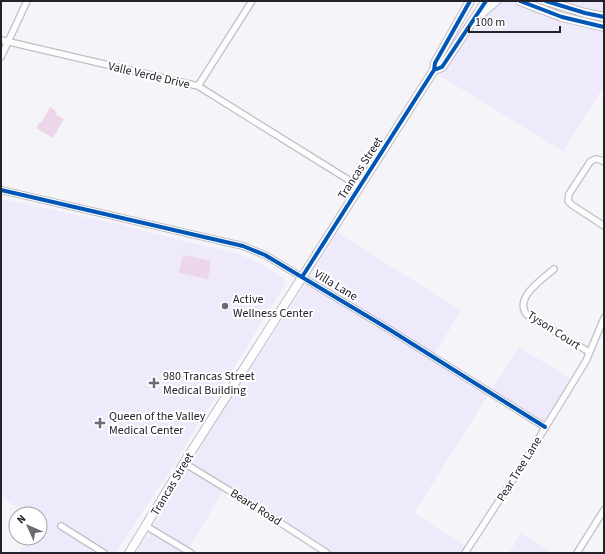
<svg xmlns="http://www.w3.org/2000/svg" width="605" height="554" viewBox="0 0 605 554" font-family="'Source Sans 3',sans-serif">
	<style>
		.built { fill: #eeeafb }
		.green { fill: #edd6ea }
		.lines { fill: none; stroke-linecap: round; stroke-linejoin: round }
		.minor-casing { stroke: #c1bfc6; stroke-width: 8 }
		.secondary-casing { stroke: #c1bfc6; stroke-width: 10 }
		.minor { stroke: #fefdfe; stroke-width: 5.5 }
		.secondary { stroke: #fefdfe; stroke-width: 8 }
		.cycleway-casing { stroke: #fff; stroke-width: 6 }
		.cycleway { stroke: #0057b8; stroke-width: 4 }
		.poi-dot { fill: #6c6b72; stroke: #fff; stroke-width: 1.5 }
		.labels { text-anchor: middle; stroke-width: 4; stroke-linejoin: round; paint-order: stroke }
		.street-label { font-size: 12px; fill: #23212a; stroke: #fff }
		.poi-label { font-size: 12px; fill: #23212a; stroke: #fff; text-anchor: start }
	</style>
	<rect width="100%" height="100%" fill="#f5f4f9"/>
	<!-- built -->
	<path class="built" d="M 496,1 L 520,1 L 604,27 L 604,86 L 563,151 L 437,74 L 462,35 L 474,20 Z
		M 546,1 L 604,1 L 604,17 Z
		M 1,199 L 123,225 L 123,226 L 241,255 L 259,263 L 283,278 L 285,285 L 169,472 L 115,553 L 18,553 L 28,538 L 40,538 L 40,514 L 28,514 L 1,497 Z
		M 337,232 L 461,311 L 433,356 L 490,392 L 519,347 L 574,381 L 545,427 L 490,392 L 414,513 L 468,548 L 465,553 L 327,553 L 225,488 L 186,553 L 136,553 L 220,414 L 307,282 Z
		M 521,533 L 545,549 L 552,553 L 509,553 Z"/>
	<!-- green -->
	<path class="green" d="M 50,107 L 55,110 L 55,111 L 57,113 L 56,115 L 64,119 L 53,138 L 36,128 L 40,122 L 41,123 Z
		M 183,255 L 211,261 L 208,279 L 179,273 Z"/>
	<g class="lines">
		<!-- minor casing -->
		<g class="minor-casing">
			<path id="minor" d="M 1,40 L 198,86 L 360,187
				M 1,57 L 27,1
				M 198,86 L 252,1
				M 604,162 C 598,158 595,158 590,162 L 569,194 L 568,201 L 572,205 L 604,226
				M 1,190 L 243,246 L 265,255 L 387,328 L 545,427
				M 554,269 C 543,279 513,298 527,315 L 589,352
				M 184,463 L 253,505 L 327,553
				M 61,526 L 104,553
				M 146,526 L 191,553
				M 465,553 L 521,467 L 572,384 L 586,361 L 604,318
				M 577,553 L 604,510"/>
		</g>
		<!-- secondary casing -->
		<g class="secondary-casing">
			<path id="secondary" d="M 520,1 L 562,17 L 604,27
				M 546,1 L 585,13 L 604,17
				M 482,13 L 496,1
				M 434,70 L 442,67 L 486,1
				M 129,553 L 187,458 L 434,70 L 435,63 L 470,1"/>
		</g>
		<!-- minor -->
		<use href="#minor" class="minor"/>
		<!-- secondary -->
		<use href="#secondary" class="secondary"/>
		<!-- cycleway casing -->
		<g class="cycleway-casing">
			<path id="cycleway" d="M 520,1 L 562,17 L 604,27
				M 546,1 L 585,13 L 604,17
				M 434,70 L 442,67 L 486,1
				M 1,190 L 243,246 L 265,255 L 387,328 L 545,427
				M 302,277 L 434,70 L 435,63 L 470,1"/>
		</g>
		<!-- cycleway -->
		<use href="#cycleway" class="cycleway"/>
	</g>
	<!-- markers -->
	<g class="poi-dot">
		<circle cx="225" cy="306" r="4"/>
		<path d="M152 377h4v4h4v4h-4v4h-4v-4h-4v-4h4z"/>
		<path d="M98 417h4v4h4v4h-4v4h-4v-4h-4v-4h4z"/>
	</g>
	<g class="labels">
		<!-- street labels -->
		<g class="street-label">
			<text transform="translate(149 75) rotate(13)" y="4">Valle Verde Drive</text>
			<text transform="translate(360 168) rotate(-57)" y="4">Trancas Street</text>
			<text transform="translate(336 285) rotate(31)" y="4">Villa Lane</text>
			<text transform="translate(554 330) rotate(33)" y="4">Tyson Court</text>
			<text transform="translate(519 469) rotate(-58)" y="4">Pear Tree Lane</text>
			<text transform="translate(172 484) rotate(-59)" y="4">Trancas Street</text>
			<text transform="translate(256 507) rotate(32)" y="4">Beard Road</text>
		</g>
		<!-- poi labels -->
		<g class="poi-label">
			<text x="233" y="303">Active<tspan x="233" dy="14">Wellness Center</tspan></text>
			<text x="163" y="380">980 Trancas Street<tspan x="163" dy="14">Medical Building</tspan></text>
			<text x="109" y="420">Queen of the Valley<tspan x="109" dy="14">Medical Center</tspan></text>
		</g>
	</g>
	<!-- border -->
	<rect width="605" height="554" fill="none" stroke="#23212a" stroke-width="4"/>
	<!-- north arrow -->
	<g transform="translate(28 526) rotate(315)"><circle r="19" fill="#ffffff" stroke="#a7a6aa"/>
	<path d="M0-3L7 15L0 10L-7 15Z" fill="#6c6b72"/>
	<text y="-6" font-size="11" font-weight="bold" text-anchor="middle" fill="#23212a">N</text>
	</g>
	<!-- scale -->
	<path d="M469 26v6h91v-6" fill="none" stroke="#23212a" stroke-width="2"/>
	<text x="475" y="26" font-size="12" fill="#23212a" stroke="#ffffff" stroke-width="3" paint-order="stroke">100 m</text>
</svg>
